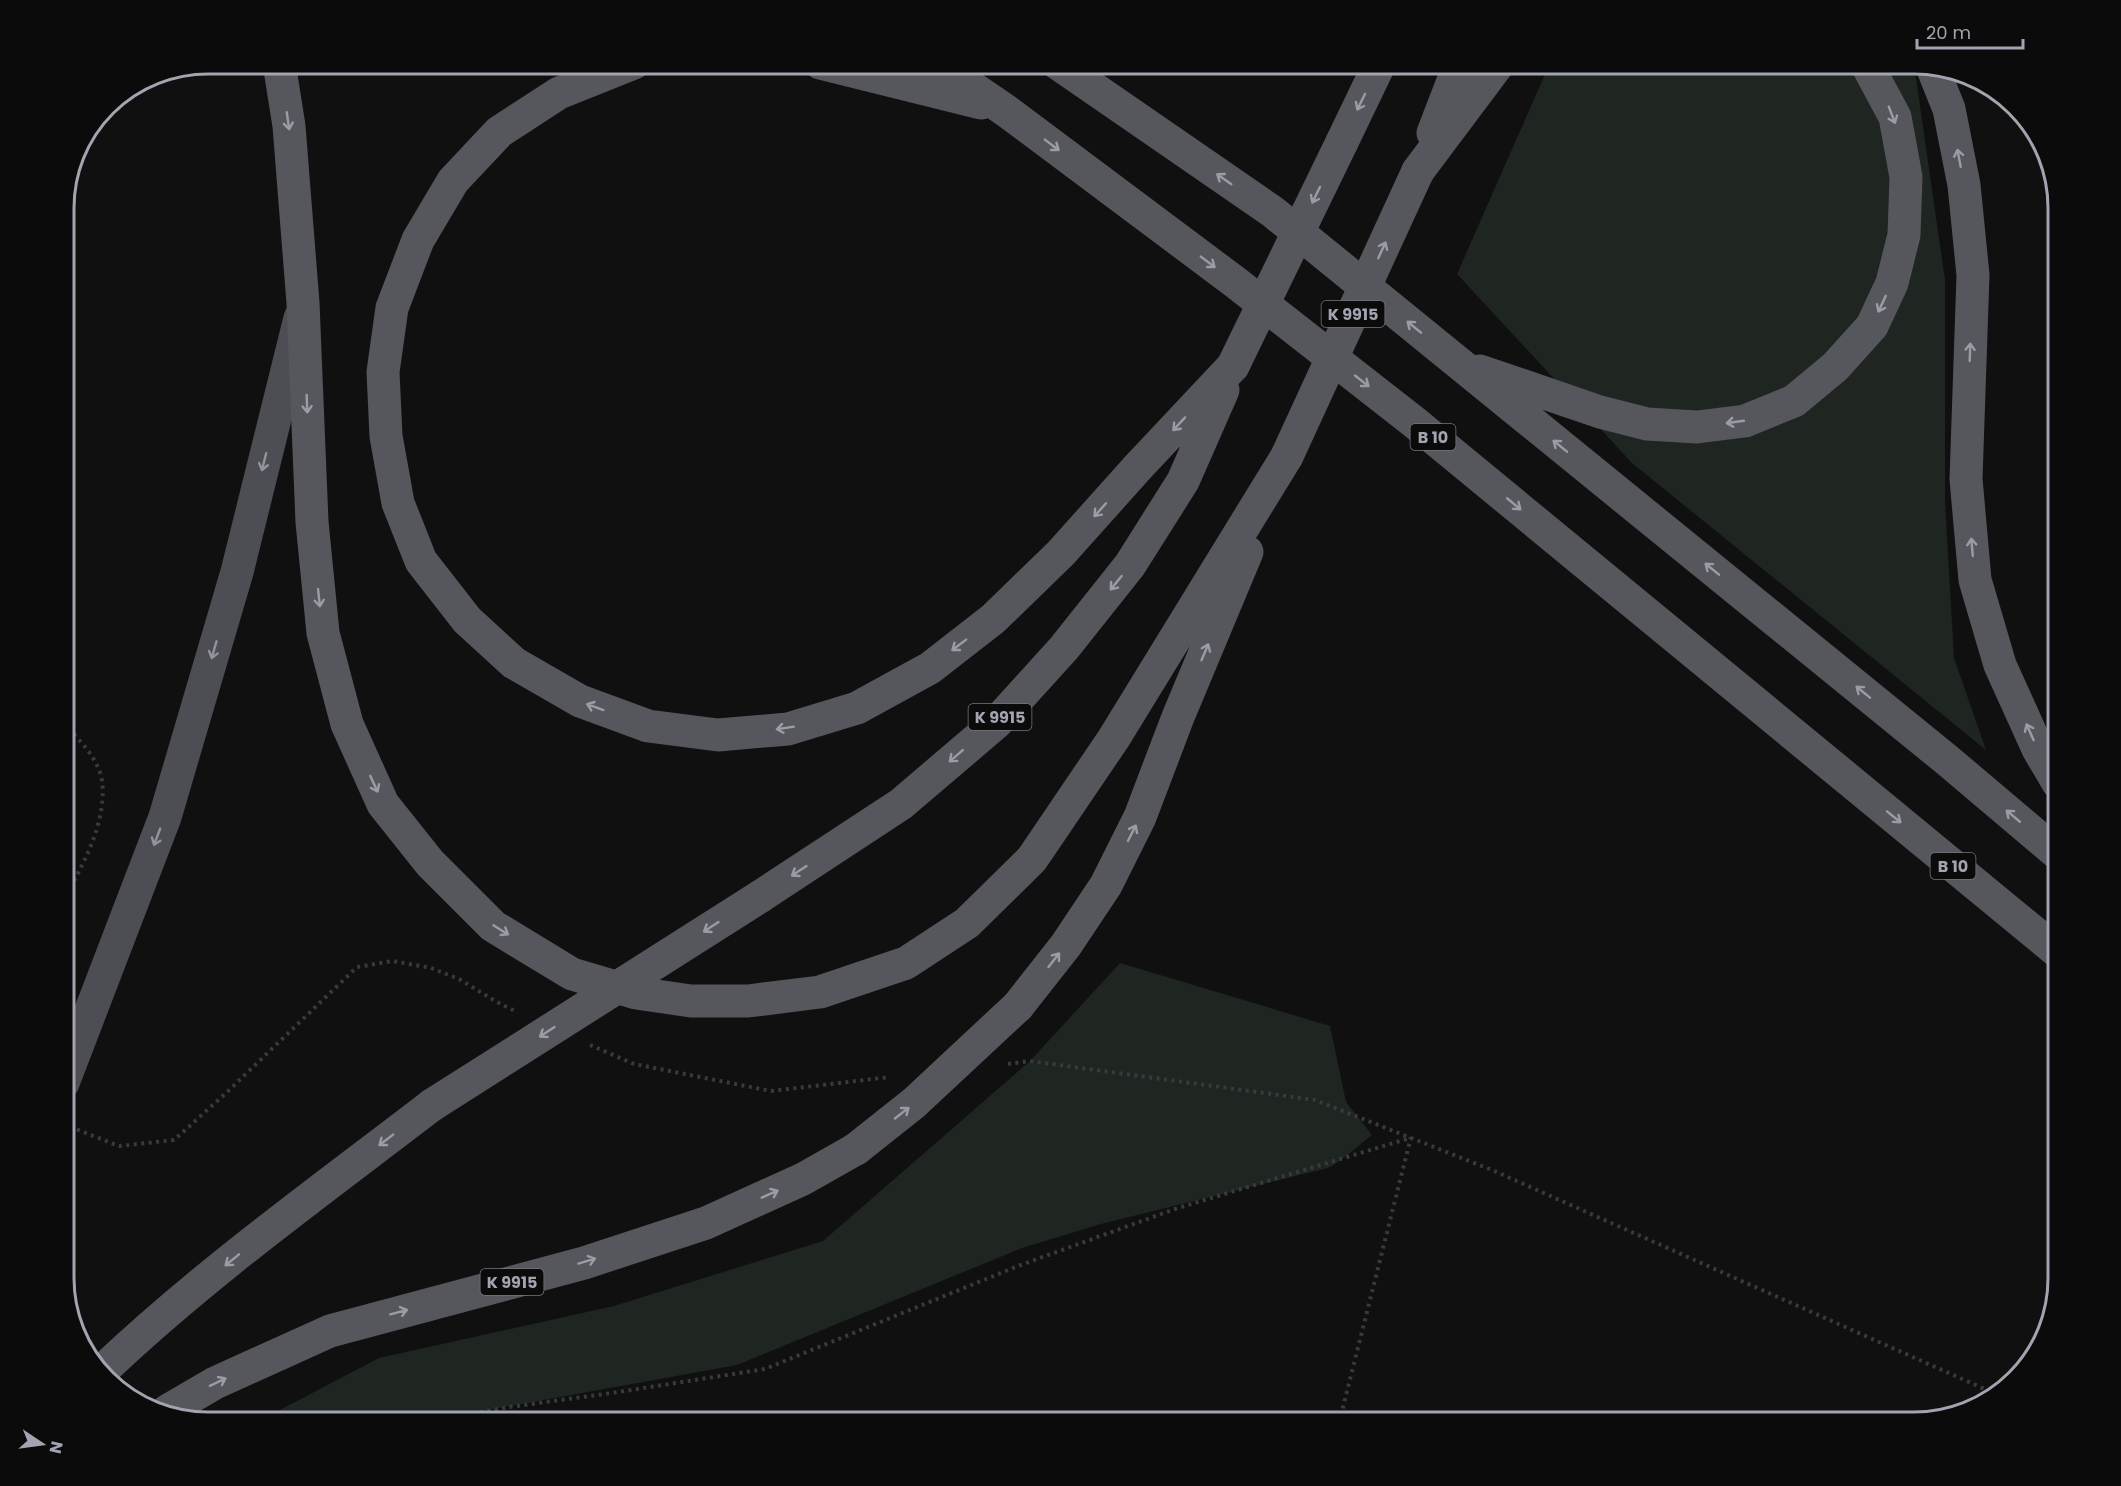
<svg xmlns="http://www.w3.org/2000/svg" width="2121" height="1486" viewBox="0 0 2121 1486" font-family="Poppins,sans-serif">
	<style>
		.grass { fill: #1f2520 }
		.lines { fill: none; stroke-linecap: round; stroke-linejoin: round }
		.path { stroke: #393a3e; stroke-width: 4; stroke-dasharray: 3 4.5; stroke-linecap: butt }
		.primary { stroke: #4d4e54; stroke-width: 33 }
		.trunk { stroke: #56565d; stroke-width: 33 }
		.trunk-bridge { stroke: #56565d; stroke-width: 33 }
		.oneway { stroke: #9a9ca8 }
		.oneway2 { stroke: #91939e }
		.labels { text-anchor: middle; stroke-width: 6; stroke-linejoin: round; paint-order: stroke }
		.shield { fill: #0b0b0c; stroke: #75767f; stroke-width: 1.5 }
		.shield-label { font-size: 16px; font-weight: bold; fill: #a2a4b0 }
		.rim { fill: none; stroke: #a2a4b0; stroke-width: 3 }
	</style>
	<rect width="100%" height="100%" fill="#101011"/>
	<!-- grass -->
	<path class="grass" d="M 1550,63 L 1908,63 L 1916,78 L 1945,280 L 1945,501 L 1954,658 L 1986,750 L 1632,463 L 1457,274 Z
		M 1120,963 L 1330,1026 L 1346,1102 L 1372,1135 C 1356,1147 1345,1159 1328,1168 L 1101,1224 L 1022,1248 L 737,1365 L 416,1423 L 255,1423 L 379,1358 L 614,1306 L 823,1241 L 1030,1061 Z"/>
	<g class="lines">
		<!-- path -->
		<path class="path" d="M 63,724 C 79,738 99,760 102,781 C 107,822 83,866 63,900
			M 590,1045 L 634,1064 L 771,1091 L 890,1077
			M 1008,1064 L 1030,1061 L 1315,1100 L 1492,1170 L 1996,1394
			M 63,1124 L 119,1146 L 174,1140 L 225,1094 L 357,967 L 393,961 L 431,968 L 459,979 L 497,1002 L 515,1011
			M 421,1423 L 509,1407 L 612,1393 L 765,1369 L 1018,1266 L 1175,1209 L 1410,1138
			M 1339,1423 L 1411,1137"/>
		<!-- primary -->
		<path class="primary" d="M 63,1083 L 165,817 L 237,572 L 300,318"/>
		<!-- trunk -->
		<path class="trunk" d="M 279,63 L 289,126 L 303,303 L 312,522 L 323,633 L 347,724 L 383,804 L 430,863 L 493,926 L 572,974 L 636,993 L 691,1001 L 748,1001 L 820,992 L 906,963 L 967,923 L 1032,859 L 1114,738 L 1287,456
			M 634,63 L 559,93 L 499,132 L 453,181 L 418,240 L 392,308 L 383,372 L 386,436 L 398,503 L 421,561 L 467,620 L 514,663 L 580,701 L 648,726 L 718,735 L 788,729 L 857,708 L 930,668 L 993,619 L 1061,553 L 1138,467 L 1233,366
			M 820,63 L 981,103
			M 936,63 L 1005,110 L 1235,282 L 1414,422 L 2058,952
			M 1057,63 L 1273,212 L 1947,760 L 2058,854
			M 1933,69 L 1949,109 L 1964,185 L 1973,275 L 1966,479 L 1975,580 L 2000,665 L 2038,749 L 2058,783
			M 1433,133 L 1460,63
			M 1342,142 L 1380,63
			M 1418,171 L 1499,63
			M 1480,371 L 1600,412 L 1647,424 L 1697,427 L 1745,421 L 1794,401 L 1835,367 L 1872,326 L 1892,283 L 1904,235 L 1906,177 L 1895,117 L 1866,63
			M 761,896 L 901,804 L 996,723 L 1064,648 L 1130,565 L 1183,481 L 1223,390
			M 1018,1006 L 1066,945 L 1106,885 L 1140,817 L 1178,717 L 1247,552
			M 102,1371 C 204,1274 320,1191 432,1105
			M 167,1411 L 215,1383 L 330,1331 L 584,1263 L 706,1223 L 803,1179 L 856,1149"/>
		<!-- trunk-bridge -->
		<path class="trunk-bridge" d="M 1233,366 L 1342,142
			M 1287,456 L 1418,171
			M 432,1105 L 761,896
			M 856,1149 L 914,1103 L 1018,1006"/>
	</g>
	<!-- one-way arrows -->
	<defs><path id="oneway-shaft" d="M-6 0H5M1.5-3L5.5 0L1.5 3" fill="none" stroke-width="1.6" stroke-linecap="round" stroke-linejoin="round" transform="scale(1.5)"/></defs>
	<g class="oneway">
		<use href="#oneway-shaft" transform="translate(1361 102) rotate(116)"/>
		<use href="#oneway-shaft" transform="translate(1892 115) rotate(69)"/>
		<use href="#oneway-shaft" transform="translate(288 121) rotate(82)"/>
		<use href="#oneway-shaft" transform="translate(1052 145) rotate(37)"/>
		<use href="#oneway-shaft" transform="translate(1959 158) rotate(-101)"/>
		<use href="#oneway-shaft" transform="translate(1224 179) rotate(-145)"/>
		<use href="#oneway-shaft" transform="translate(1316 195) rotate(116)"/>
		<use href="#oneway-shaft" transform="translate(1382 250) rotate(-65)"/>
		<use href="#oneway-shaft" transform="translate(1208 262) rotate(37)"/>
		<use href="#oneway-shaft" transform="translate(1882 304) rotate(115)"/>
		<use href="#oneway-shaft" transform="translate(1414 327) rotate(-141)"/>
		<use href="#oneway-shaft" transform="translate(1970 352) rotate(-88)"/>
		<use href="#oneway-shaft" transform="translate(1362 381) rotate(38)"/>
		<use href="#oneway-shaft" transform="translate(307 404) rotate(88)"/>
		<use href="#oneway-shaft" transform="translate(1735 422) rotate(172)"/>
		<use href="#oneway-shaft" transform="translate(1179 424) rotate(133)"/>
		<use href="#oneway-shaft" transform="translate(1560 446) rotate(-141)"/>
		<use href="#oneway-shaft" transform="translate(1514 504) rotate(40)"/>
		<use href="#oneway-shaft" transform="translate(1100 510) rotate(132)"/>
		<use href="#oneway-shaft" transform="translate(1972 547) rotate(-95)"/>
		<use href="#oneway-shaft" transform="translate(1712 569) rotate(-141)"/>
		<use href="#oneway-shaft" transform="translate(1116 583) rotate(129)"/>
		<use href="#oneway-shaft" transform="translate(319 598) rotate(84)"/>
		<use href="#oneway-shaft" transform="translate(959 645) rotate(143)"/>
		<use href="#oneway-shaft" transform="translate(1205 652) rotate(-67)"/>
		<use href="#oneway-shaft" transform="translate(1863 692) rotate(-141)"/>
		<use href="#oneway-shaft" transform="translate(595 707) rotate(-160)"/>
		<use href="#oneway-shaft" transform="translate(785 728) rotate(171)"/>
		<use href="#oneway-shaft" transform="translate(2030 732) rotate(-114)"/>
		<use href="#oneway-shaft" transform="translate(956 756) rotate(139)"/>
		<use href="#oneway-shaft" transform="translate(374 784) rotate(65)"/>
		<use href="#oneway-shaft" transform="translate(2013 816) rotate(-140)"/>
		<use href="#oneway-shaft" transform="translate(1894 817) rotate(39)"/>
		<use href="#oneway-shaft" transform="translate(1132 833) rotate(-63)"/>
		<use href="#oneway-shaft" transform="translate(799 871) rotate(147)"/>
		<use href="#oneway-shaft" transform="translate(711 927) rotate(147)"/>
		<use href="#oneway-shaft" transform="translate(501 930) rotate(32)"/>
		<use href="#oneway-shaft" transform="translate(1054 960) rotate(-52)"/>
		<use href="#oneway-shaft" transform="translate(547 1032) rotate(147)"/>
		<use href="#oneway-shaft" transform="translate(902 1113) rotate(-38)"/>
		<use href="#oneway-shaft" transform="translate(386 1140) rotate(143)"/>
		<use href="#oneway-shaft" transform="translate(770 1194) rotate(-24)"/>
		<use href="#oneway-shaft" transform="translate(232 1260) rotate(141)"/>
		<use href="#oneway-shaft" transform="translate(587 1261) rotate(-17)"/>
		<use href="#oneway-shaft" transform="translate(399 1312) rotate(-15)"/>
		<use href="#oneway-shaft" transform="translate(218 1382) rotate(-26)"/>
	</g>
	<g class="oneway2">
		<use href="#oneway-shaft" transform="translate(264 462) rotate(104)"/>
		<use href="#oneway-shaft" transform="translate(214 650) rotate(106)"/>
		<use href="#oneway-shaft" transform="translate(157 837) rotate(111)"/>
	</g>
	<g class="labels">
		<!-- shield labels -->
		<g class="shield">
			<rect x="1321.5" y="301" width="63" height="26" rx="4.5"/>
			<rect x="1410.5" y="424" width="45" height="26" rx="4.5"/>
			<rect x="968.5" y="704" width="63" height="26" rx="4.5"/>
			<rect x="1930.5" y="853" width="45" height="26" rx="4.5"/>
			<rect x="480.5" y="1269" width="63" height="26" rx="4.5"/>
		</g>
		<g class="shield-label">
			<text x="1353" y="320">K 9915</text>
			<text x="1433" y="443">B 10</text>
			<text x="1000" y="723">K 9915</text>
			<text x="1953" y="872">B 10</text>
			<text x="512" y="1288">K 9915</text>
		</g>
	</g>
	<!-- crop -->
	<path d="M0 0H2121V1486H0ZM208 74H1914A134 134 0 0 1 2048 208V1278A134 134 0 0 1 1914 1412H208A134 134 0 0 1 74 1278V208A134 134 0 0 1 208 74Z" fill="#0b0b0c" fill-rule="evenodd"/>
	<path class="rim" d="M208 74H1914A134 134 0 0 1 2048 208V1278A134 134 0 0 1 1914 1412H208A134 134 0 0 1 74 1278V208A134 134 0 0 1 208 74Z"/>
	<!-- north arrow -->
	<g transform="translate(42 1444) rotate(103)" stroke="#0b0b0c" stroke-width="4.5" paint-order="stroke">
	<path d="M0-4.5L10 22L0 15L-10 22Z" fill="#a2a4b0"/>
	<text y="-9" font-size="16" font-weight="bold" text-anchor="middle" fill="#a2a4b0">N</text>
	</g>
	<!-- scale -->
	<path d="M1917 39v9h106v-9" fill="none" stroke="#a2a4b0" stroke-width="3"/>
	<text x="1926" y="39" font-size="18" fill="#a2a4b0" stroke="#0b0b0c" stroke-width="4.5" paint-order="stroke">20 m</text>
</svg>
